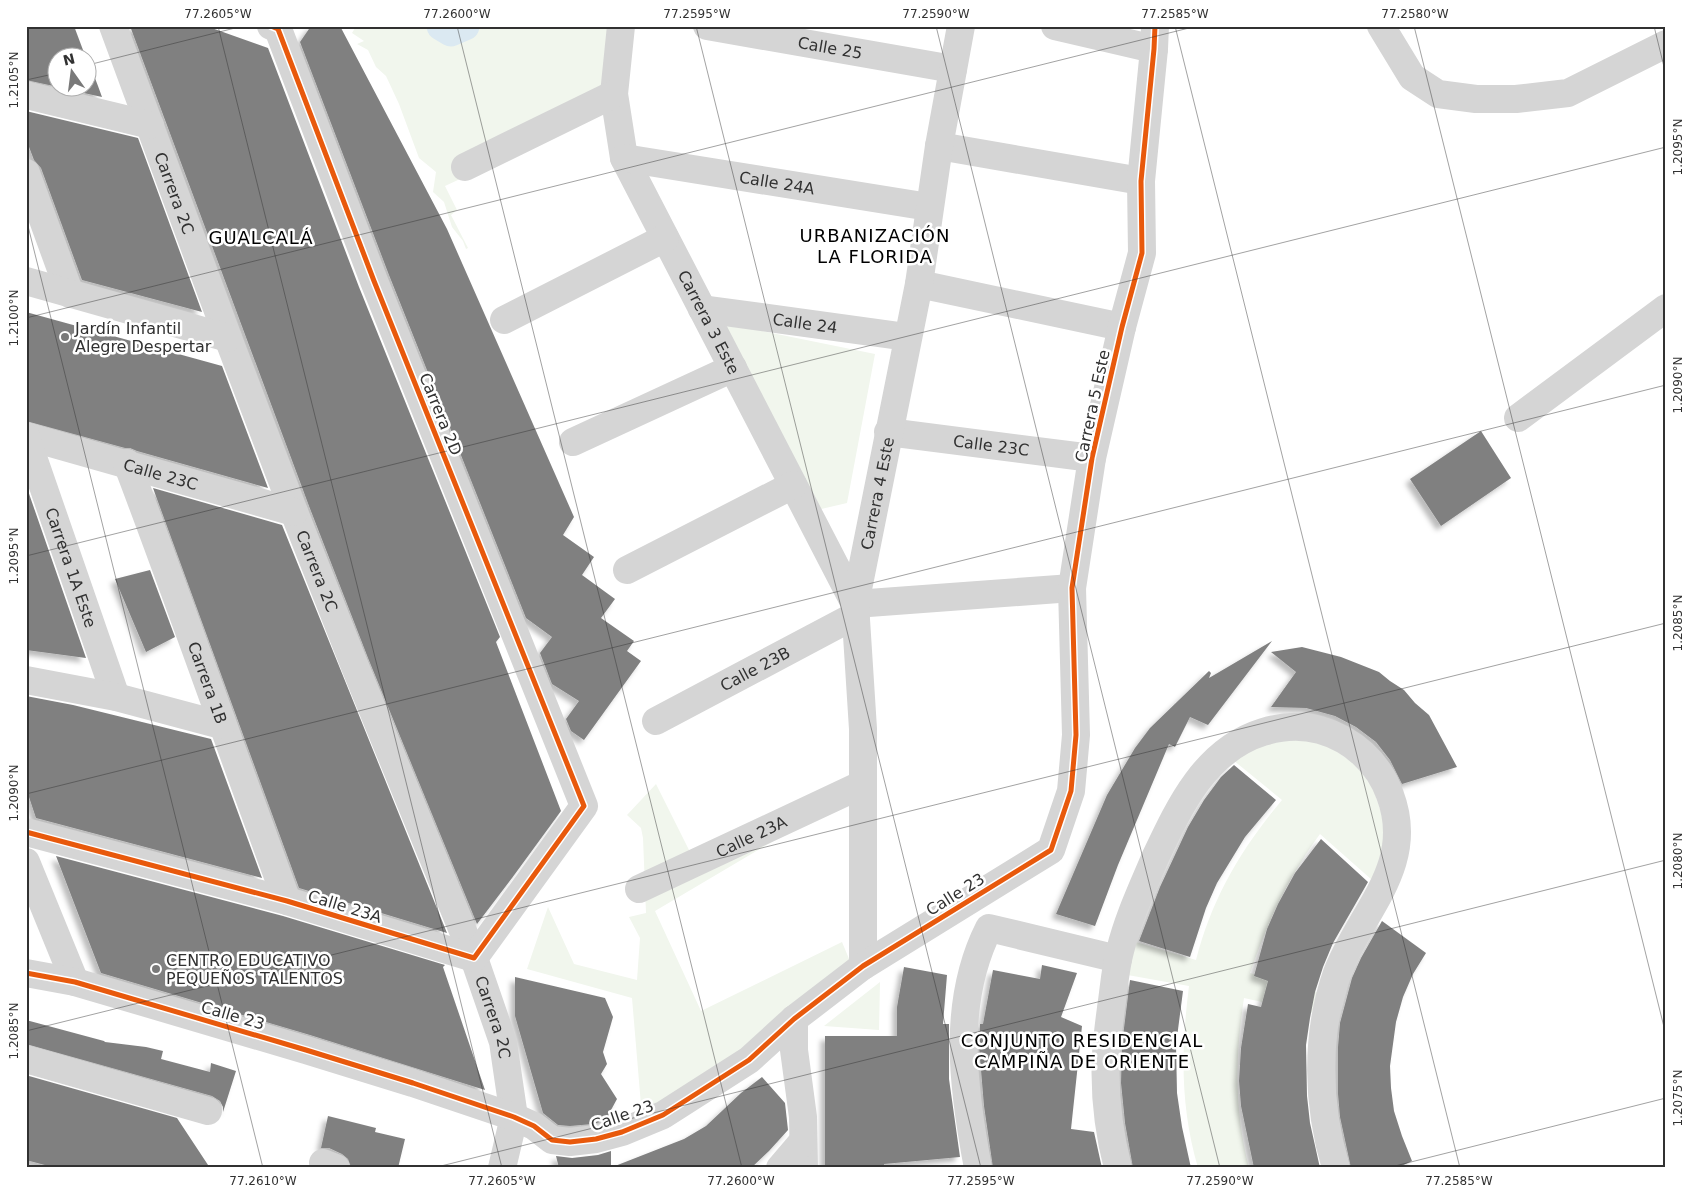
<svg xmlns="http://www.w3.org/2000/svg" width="1692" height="1194" viewBox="0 0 1692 1194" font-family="'DejaVu Sans',sans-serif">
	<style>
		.green { fill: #f1f6ed }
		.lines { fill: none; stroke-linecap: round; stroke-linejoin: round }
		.canal { stroke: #dbe9f2; stroke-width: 29 }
		.building { fill: #808080; filter: url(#shadow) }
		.minor { stroke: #d5d5d5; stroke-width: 28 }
		.cycleway-casing { stroke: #fff; stroke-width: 8 }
		.cycleway { stroke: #e8590c; stroke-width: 5 }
		.ticks { fill: none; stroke: #313131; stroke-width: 1; stroke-opacity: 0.45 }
		.poi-dot { fill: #797979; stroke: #fff; stroke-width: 2 }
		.labels { text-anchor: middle; stroke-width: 5; stroke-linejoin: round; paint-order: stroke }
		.street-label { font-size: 16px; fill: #313131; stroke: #fff }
		.poi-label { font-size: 16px; fill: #313131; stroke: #fff; text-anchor: start }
		.neighbourhood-label { font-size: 18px; letter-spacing: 1px; fill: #000; stroke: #fff }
		.neatline { fill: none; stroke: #313131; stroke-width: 2 }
		.ticks-label { font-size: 12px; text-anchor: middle; fill: #313131 }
	</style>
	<defs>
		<filter id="shadow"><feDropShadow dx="-4.5" dy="4.5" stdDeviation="2.5" flood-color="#0004"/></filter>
	</defs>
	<rect width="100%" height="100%" fill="#fff"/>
	<!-- green -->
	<path class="green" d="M 349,26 L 611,26 L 596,116 L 445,186 L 457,210 L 451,215 L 468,248 L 466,249 L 463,241 L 452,227 L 444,202 L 433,192 L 436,172 L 419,158 L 399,104 L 386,76 L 376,67 L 368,50 L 357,44 L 364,41 L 352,33 L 355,28 Z
		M 723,323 L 875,354 L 847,503 L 817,510 Z
		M 1305,739 L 1332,748 L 1356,765 L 1373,788 L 1383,818 L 1383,850 L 1372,880 L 1320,834 C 1289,876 1267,923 1250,973 L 1317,992 L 1312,1013 L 1244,998 C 1235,1058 1234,1108 1249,1168 L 1198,1168 C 1180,1106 1181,1049 1189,986 L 1122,974 L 1129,940 L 1196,960 C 1212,898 1241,849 1282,800 L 1233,760 L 1267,742 Z
		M 656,784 L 694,860 L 836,804 L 655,911 L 701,1011 L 842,942 L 852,966 L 706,1087 L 654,1106 L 641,1105 L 632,998 L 527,969 L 548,907 L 574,964 L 637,980 L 640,938 L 629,917 L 646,913 L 643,838 L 641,828 L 627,815 Z
		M 880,982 L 879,1030 L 824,1026 Z"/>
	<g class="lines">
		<!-- canal -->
		<path class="canal" d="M 441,26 L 451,32 L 465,26"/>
	</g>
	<!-- building -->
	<path class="building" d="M 26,26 L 74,26 L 86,58 L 58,58 L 58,87 L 26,80 Z
		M 130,26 L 206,26 L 268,48 L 359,287 L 500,637 L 496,642 L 561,811 L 512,878 L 477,924 L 368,658 L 309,506 Z
		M 311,26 L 340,26 L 447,229 L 574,517 L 563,535 L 594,557 L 582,575 L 615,599 L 601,618 L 634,641 L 627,651 L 641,661 L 584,740 L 571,731 L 566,719 L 579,701 L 552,684 L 540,653 L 552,637 L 526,618 L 389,275 L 300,42 Z
		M 88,60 L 98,86 L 102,97 L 61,88 L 88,88 Z
		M 26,111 L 138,138 L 202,312 L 82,280 L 41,168 L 34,160 L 26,139 Z
		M 26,312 L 222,366 L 268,488 L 137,451 L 130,448 L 125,448 L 26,421 Z
		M 1481,431 L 1511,478 L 1441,526 L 1410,479 Z
		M 26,485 L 86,658 L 26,650 Z
		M 153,488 L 282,525 L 447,933 L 299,888 Z
		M 150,570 L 175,637 L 146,652 L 115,579 Z
		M 1272,641 L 1208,725 L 1190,717 L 1175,747 L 1169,744 L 1118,865 L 1095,926 L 1056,914 L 1107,795 L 1135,748 L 1150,728 L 1209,671 L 1211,673 L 1209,678 Z
		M 1302,647 L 1341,657 L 1379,672 L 1390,681 L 1404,690 L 1415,703 L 1429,715 L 1457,767 L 1402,784 L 1390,760 L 1376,742 L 1356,727 L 1335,716 L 1306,708 L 1271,707 L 1296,672 L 1271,652 Z
		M 26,696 L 73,705 L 211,739 L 262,878 L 36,818 L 26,788 Z
		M 1234,765 L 1276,800 L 1245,837 L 1217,883 L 1206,908 L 1190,957 L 1139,941 L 1160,887 L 1188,827 L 1204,800 L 1221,777 Z
		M 1321,839 L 1368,882 L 1333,943 L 1323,967 L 1315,992 L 1310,1018 L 1306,1045 L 1307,1096 L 1310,1123 L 1320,1168 L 1254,1168 L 1241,1106 L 1239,1081 L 1241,1048 L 1248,1004 L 1261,1007 L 1268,981 L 1254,976 L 1267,929 L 1278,904 L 1295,873 Z
		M 56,856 L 283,916 L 445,965 L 443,967 L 485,1090 L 310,1035 L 101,973 Z
		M 1382,921 L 1426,953 L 1413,974 L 1403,997 L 1396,1022 L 1390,1066 L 1391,1088 L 1394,1111 L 1402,1136 L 1412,1161 L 1397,1168 L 1351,1168 L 1340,1117 L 1338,1094 L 1338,1047 L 1340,1023 L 1352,978 L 1361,958 Z
		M 1042,965 L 1077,973 L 1061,1017 L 1082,1026 L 1071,1129 L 1094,1132 L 1102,1168 L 993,1168 L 984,1106 L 979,1046 L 980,1024 L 983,1024 L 993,970 L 1040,979 Z
		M 904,967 L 947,975 L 943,1024 L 949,1024 L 949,1079 L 960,1157 L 884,1164 L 884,1168 L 825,1168 L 825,1036 L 897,1036 L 897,1007 Z
		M 515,977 L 605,998 L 613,1017 L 603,1052 L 607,1064 L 601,1074 L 617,1099 L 611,1110 L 611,1119 L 593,1124 L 570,1126 L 558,1125 L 543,1113 L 515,1016 Z
		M 1130,980 L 1183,991 L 1176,1045 L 1177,1093 L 1182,1127 L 1191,1168 L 1133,1168 L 1125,1123 L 1121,1083 L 1122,1044 Z
		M 26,1020 L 104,1041 L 105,1042 L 146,1047 L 163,1051 L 161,1059 L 210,1072 L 211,1063 L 236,1071 L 223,1112 L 223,1107 L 220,1101 L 212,1096 L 26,1044 Z
		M 29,1076 L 177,1118 L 210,1168 L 56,1168 L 26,1160 L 26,1087 Z
		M 762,1077 L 785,1103 L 788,1130 L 769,1151 L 751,1168 L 615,1168 L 615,1166 L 684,1139 L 706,1126 L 741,1093 Z
		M 328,1116 L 376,1128 L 375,1132 L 405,1139 L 398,1168 L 351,1167 L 348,1159 L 342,1154 L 329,1148 L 321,1148 Z
		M 611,1151 L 611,1168 L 559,1168 L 556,1156 L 572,1158 L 598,1155 Z"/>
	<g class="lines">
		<!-- minor -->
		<g class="minor">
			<path id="s1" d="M 113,26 L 228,338 L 294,512 L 354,664 L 474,958 L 503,1042 L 514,1117 L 502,1168"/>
			<path id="s2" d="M 621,26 L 614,94 L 624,158 L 855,604 L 1072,588"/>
			<path id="s3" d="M 707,26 L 953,69"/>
			<path d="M 1055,26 L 1154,49"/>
			<path d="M 1381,26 L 1412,77 L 1438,94 L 1476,99 L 1516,99 L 1568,93 L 1666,44"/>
			<path d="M 26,95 L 150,125"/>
			<path d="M 939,146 L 1141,181"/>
			<path id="s4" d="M 624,158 L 929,207"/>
			<path d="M 465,167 L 614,94"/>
			<path d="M 26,173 L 70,294"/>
			<path d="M 26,281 L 228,338"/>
			<path d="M 919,284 L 1122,327"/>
			<path id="s5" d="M 702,309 L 907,337"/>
			<path d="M 504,320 L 665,238"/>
			<path d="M 1518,418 L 1666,308"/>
			<path id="s6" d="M 888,432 L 1092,458"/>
			<path id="s7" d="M 26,436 L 294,512"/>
			<path id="s8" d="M 26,437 L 116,697"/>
			<path d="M 573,442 L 733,368"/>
			<path id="s9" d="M 127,463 C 182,608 233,755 287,901"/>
			<path d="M 627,570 L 793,485"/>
			<path d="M 26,680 L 116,697 L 221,725"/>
			<path id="s10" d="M 656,721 L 856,615"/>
			<path d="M 26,832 L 287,901 L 474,958 L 584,806 L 374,281 L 278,29 L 271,26"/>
			<path d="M 26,862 L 75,982"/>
			<path id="s11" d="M 639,889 L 863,784"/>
			<path id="s12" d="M 863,966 L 863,729 L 855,604 L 919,284 L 939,146 L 961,26"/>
			<path d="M 26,973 L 75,982 L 306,1050 L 413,1083 L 514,1117 L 534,1126 L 552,1140 L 570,1142 L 596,1139 L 622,1132 L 663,1115 L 749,1060 L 794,1019 L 863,966 L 1051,850 L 1071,791 L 1076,735 L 1072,588 L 1092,458 L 1122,327 L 1142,253 L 1141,181 L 1154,49 L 1155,26"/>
			<path d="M 794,1019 L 794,1050 L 803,1117 L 804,1168"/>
			<path d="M 26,1059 L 208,1111"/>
			<path d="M 323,1163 L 336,1168"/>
			<path d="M 780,1168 L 803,1141"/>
			<path d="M 978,1168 C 963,1089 951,1003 989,928 L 1118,959"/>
			<path d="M 1118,1168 C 1108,1130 1104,1093 1106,1054 C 1107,1039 1109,1023 1111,1008 C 1114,989 1115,969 1120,951 C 1128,918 1142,889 1155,858 C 1179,807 1205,750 1263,732 C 1282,726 1301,725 1320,730 C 1352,739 1379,763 1390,795 C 1417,866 1360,912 1337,973 C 1315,1035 1317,1105 1336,1168"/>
		</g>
		<!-- cycleway casing -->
		<g class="cycleway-casing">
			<path id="cycleway" d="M 26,832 L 287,901 L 474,958 L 584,806 L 374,281 L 278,29 L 271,26
				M 26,973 L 75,982 L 306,1050 L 413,1083 L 514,1117 L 534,1126 L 552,1140 L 570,1142 L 596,1139 L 622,1132 L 663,1115 L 749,1060 L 794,1019 L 863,966 L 1051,850 L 1071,791 L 1076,735 L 1072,588 L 1092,458 L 1122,327 L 1142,253 L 1141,181 L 1154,49 L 1155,26"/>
		</g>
		<!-- cycleway -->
		<use href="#cycleway" class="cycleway"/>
	</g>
	<!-- ticks -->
	<path class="ticks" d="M 218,26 L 502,1168M 457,26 L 742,1168M 696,26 L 981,1168M 936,26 L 1220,1168M 1175,26 L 1460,1168M 1414,26 L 1666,1035M 1654,26 L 1666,75M 88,65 L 243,26M 26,80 L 58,73M 26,218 L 263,1168M 26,318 L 1197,26M 26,556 L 1666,147M 26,794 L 1666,385M 26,1031 L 1666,623M 433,1168 L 1666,860M 1387,1168 L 1666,1098"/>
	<!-- markers -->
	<g class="poi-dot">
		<circle cx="65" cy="337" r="5"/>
		<circle cx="156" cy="969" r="5"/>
	</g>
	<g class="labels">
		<!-- street labels -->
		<g class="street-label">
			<text dy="6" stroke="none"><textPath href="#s3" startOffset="125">Calle 25</textPath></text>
			<text dy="6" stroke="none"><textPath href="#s4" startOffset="155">Calle 24A</textPath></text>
			<text dy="6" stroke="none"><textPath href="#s1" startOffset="178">Carrera 2C</textPath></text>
			<text dy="6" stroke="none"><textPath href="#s2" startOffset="318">Carrera 3 Este</textPath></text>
			<text dy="6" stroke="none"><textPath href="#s5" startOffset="104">Calle 24</textPath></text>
			<text transform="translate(1092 406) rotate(-78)" y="6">Carrera 5 Este</text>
			<text transform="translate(441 414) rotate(68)" y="6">Carrera 2D</text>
			<text dy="6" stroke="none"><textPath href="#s6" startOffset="104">Calle 23C</textPath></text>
			<text dy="6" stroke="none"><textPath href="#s7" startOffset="140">Calle 23C</textPath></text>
			<text dy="6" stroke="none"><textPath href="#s12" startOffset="475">Carrera 4 Este</textPath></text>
			<text dy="6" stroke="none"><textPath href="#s8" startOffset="138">Carrera 1A Este</textPath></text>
			<text dy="6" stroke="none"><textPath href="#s1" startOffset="582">Carrera 2C</textPath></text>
			<text dy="6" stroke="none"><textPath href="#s10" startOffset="112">Calle 23B</textPath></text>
			<text dy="6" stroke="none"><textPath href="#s9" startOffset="234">Carrera 1B</textPath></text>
			<text dy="6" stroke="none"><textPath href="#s11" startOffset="124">Calle 23A</textPath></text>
			<text transform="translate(955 894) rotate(-32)" y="6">Calle 23</text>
			<text transform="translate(345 906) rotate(17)" y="6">Calle 23A</text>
			<text transform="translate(233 1015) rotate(16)" y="6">Calle 23</text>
			<text dy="6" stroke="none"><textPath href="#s1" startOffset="1062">Carrera 2C</textPath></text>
			<text transform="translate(622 1115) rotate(-19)" y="6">Calle 23</text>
		</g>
		<!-- poi labels -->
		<g class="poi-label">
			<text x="75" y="334">Jardín Infantil<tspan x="75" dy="18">Alegre Despertar</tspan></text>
			<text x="166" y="966">CENTRO EDUCATIVO<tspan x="166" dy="18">PEQUEÑOS TALENTOS</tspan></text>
		</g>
		<!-- neighbourhood labels -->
		<g class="neighbourhood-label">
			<text x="875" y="242">URBANIZACIÓN<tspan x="875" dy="21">LA FLORIDA</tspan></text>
			<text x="261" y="244">GUALCALÁ</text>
			<text x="1082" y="1047">CONJUNTO RESIDENCIAL<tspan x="1082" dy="21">CAMPIÑA DE ORIENTE</tspan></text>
		</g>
	</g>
	<!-- border -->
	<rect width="1692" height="1194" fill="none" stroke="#ffffff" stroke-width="55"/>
	<!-- north arrow -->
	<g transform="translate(72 72) rotate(346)"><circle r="24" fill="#ffffff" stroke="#adadad"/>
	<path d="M0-4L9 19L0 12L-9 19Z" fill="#797979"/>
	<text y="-8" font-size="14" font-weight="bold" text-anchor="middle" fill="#313131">N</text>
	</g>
	<rect x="28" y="28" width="1636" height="1138" class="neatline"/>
	<g class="ticks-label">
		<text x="218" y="18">77.2605°W</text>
		<text x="457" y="18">77.2600°W</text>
		<text x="697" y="18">77.2595°W</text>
		<text x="936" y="18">77.2590°W</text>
		<text x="1175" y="18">77.2585°W</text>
		<text x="1415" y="18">77.2580°W</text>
		<text transform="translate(14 80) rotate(-90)" y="4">1.2105°N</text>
		<text transform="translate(1678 147) rotate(-90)" y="4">1.2095°N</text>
		<text transform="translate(14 318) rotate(-90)" y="4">1.2100°N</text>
		<text transform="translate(1678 385) rotate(-90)" y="4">1.2090°N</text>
		<text transform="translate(14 556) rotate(-90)" y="4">1.2095°N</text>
		<text transform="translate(1678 623) rotate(-90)" y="4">1.2085°N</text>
		<text transform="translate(14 793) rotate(-90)" y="4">1.2090°N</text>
		<text transform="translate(1678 861) rotate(-90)" y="4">1.2080°N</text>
		<text transform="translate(14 1031) rotate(-90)" y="4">1.2085°N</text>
		<text transform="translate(1678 1098) rotate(-90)" y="4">1.2075°N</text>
		<text x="263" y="1185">77.2610°W</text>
		<text x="502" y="1185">77.2605°W</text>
		<text x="741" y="1185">77.2600°W</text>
		<text x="981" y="1185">77.2595°W</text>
		<text x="1220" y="1185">77.2590°W</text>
		<text x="1459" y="1185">77.2585°W</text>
	</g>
</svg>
